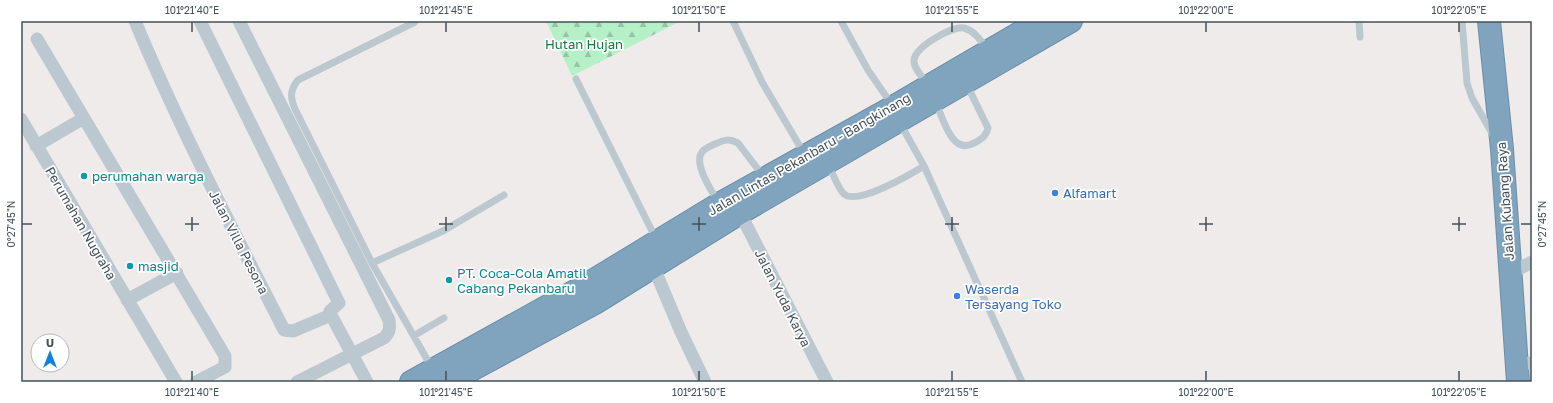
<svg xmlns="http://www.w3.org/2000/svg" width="1553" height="403" viewBox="0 0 1553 403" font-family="'Golos Text',sans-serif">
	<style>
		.forest { fill: url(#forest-firs) }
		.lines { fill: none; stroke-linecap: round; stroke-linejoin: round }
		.highway-casing { stroke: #6b8fa9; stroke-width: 24 }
		.lane { stroke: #bbc8cf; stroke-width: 7 }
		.street { stroke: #bbc8cf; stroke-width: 13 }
		.highway { stroke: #80a4be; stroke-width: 22 }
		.ticks { fill: none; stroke: #435159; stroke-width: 1.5 }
		.culture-dot { fill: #0f9aa8; stroke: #fff; stroke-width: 1.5 }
		.shop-dot { fill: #3f7fe0; stroke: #fff; stroke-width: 1.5 }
		.labels { text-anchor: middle; stroke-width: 3.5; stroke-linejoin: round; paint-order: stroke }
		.park-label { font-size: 13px; fill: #127d3d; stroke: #fff }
		.street-label { font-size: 13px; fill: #435159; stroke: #fff }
		.culture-label { font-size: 13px; fill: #0d838f; stroke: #fff; text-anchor: start }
		.shop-label { font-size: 13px; fill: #366cbe; stroke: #fff; text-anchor: start }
		.neatline { fill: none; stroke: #435159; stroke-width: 1.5 }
		.ticks-label { font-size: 10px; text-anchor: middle; fill: #435159 }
	</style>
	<defs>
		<pattern id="forest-firs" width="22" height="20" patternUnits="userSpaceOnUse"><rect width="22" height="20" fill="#b6f0c7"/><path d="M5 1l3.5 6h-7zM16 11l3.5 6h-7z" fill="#96c5a5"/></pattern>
	</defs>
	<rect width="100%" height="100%" fill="#efebeb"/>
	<!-- forest -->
	<path class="forest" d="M 546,21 L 681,21 L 572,76 Z"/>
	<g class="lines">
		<!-- highway casing -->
		<g class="highway-casing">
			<path id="highway" d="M 1489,21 L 1502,149 L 1518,382
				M 411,382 L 584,286 L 719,204 L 893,107 L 1040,21
				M 449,382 L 595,303 L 740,213 L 1071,21"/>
		</g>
		<!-- lane -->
		<path class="lane" d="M 733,21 L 762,82 L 805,155
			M 841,21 L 868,70 L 892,105
			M 1359,21 L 1360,37
			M 1462,21 L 1467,83 L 1472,98 L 1493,135
			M 576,79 L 656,239
			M 928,84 C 923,78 913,68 914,60 C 916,46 952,26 964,28 C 975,31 981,41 987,49
			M 936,103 C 943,118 952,156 974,143 C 982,139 986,136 988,128 L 967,85
			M 828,164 C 832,171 838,189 844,194 C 857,206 911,174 924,166 L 900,123
			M 924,166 L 1022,382
			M 718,202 C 712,191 693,164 702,152 C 705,148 711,146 715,144 C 724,140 729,138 738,143 L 763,176
			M 372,263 L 295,109 C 290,97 290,90 298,80 L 415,22
			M 415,335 L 444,318
			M 432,368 L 372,263 L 443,231 L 504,195"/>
		<!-- street -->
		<path class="street" d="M 135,21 C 179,127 232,228 284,330 L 293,331 L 331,315 L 330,311 L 339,303 L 200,21
			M 239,21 L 389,320 C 390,328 390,332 384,338 L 297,382
			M 37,39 L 225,356 L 225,367 L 196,382
			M 21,119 L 176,382
			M 36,146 L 84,118
			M 740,213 L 827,382
			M 654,268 L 681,332 L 705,382
			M 1511,273 L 1532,262
			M 127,300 L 177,273
			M 331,315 L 367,382
			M 1517,364 L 1532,363"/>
		<!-- highway -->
		<use href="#highway" class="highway"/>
	</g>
	<!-- ticks -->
	<path class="ticks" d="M 192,22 L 192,32M 446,22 L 446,32M 699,22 L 699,32M 952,22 L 952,32M 1206,22 L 1206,32M 1459,22 L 1459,32M 192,217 L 192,231M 446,217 L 446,231M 699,217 L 699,231M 952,217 L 952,231M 1206,217 L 1206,231M 1459,217 L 1459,231M 22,224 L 32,224M 185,224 L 199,224M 439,224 L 453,224M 692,224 L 706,224M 945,224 L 959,224M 1199,224 L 1213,224M 1452,224 L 1466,224M 1521,224 L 1531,224M 192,371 L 192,381M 446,371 L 446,381M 699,371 L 699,381M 952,371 L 952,381M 1206,371 L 1206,381M 1459,371 L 1459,381"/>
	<!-- markers -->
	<g class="culture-dot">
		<circle cx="84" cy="176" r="4"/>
		<circle cx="130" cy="266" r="4"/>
		<circle cx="449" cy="280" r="4"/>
	</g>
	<g class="shop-dot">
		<circle cx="1055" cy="193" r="4"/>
		<circle cx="957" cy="296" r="4"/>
	</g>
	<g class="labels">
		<!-- park labels -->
		<g class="park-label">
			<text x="584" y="49">Hutan Hujan</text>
		</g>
		<!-- street labels -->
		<g class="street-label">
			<text transform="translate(809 154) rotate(-30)" y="5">Jalan Lintas Pekanbaru - Bangkinang</text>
			<text transform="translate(1505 201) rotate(-94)" y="5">Jalan Kubang Raya</text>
			<text transform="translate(81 223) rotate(60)" y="5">Perumahan Nugraha</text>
			<text transform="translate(239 242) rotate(63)" y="5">Jalan Villa Pesona</text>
			<text transform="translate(783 298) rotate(63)" y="5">Jalan Yuda Karya</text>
		</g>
		<!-- culture labels -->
		<g class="culture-label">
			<text x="92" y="181">perumahan warga</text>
			<text x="138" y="271">masjid</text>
			<text x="457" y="278">PT. Coca-Cola Amatil<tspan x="457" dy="15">Cabang Pekanbaru</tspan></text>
		</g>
		<!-- shop labels -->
		<g class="shop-label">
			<text x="1063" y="198">Alfamart</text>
			<text x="965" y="294">Waserda<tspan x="965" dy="15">Tersayang Toko</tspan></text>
		</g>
	</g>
	<!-- border -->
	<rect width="1553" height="403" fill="none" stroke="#ffffff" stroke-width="44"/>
	<!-- north arrow -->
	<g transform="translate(50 353)"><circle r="19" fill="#ffffff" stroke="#b4b9bd"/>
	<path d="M0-3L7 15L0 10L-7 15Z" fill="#1081e3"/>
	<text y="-6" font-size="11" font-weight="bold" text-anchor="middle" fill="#435159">U</text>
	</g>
	<rect x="22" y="22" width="1509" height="359" class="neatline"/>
	<g class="ticks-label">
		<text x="192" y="14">101°21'40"E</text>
		<text x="446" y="14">101°21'45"E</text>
		<text x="699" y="14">101°21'50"E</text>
		<text x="952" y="14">101°21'55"E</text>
		<text x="1206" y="14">101°22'00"E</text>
		<text x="1459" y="14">101°22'05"E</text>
		<text transform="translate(11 224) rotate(-90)" y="4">0°27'45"N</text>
		<text transform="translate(1542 224) rotate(-90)" y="4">0°27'45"N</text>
		<text x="192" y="396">101°21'40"E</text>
		<text x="446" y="396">101°21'45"E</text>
		<text x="699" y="396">101°21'50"E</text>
		<text x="952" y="396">101°21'55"E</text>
		<text x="1206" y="396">101°22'00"E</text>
		<text x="1459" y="396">101°22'05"E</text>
	</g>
</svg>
